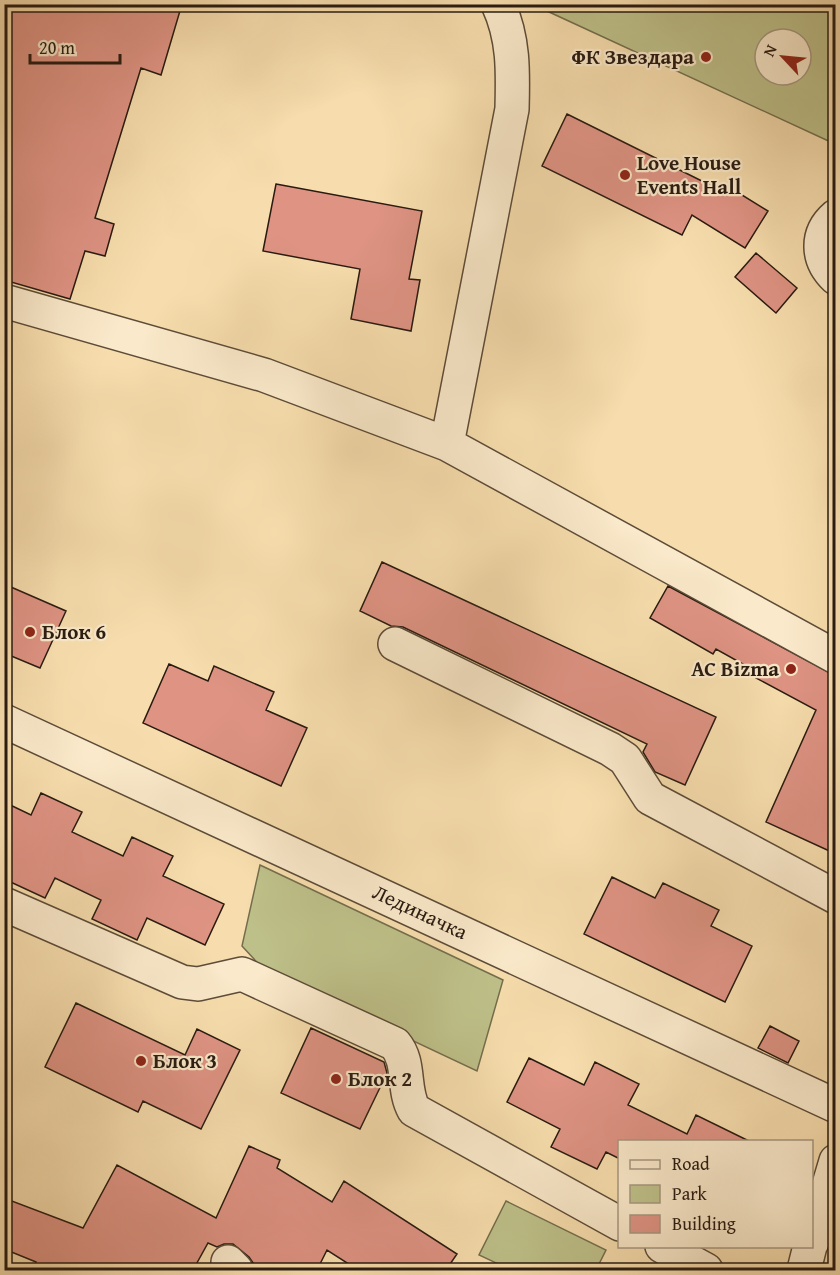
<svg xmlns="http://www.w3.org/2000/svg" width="840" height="1275" viewBox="0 0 840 1275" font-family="'Gentium Book Plus',serif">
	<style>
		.green { fill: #bec089; stroke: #746e4d; stroke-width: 1.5; fill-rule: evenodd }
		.building { fill: #de9383; stroke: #291b11; stroke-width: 1.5 }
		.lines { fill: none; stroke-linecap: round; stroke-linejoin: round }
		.minor-casing { stroke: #5c4c38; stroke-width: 36 }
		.minor { stroke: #fae9ca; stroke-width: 33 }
		.poi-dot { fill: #8f2418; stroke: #fae9ca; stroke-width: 2 }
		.labels { text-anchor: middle; stroke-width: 4.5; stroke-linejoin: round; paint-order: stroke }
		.poi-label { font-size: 21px; font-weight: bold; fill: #291b11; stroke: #fae9ca; text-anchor: start }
		.street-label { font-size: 21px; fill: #291b11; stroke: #fae9ca }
	</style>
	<rect width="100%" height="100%" fill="#f7ddad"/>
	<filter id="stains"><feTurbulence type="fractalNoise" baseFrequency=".00333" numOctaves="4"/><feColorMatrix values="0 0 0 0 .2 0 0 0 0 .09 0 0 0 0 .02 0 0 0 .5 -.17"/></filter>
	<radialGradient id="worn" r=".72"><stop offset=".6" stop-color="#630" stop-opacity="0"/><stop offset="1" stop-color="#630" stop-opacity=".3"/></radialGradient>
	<!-- green -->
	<path class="green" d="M 550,4 L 835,5 L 835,144 L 547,11 ZM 765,39 L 801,39 L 801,75 L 765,75 Z
		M 260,865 L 503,980 L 477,1071 L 265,971 L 242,946 Z
		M 506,1201 L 606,1250 L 596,1270 L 511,1270 L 479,1255 Z"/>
	<!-- building -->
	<path class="building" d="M 4,4 L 182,4 L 161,75 L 141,68 L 95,218 L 114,224 L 105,256 L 85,251 L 70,299 L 4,280 Z
		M 567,114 L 730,195 L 734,190 L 768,211 L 745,248 L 692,215 L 682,235 L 542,166 Z
		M 276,184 L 422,211 L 409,279 L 420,280 L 411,331 L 351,319 L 360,269 L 263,251 Z
		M 756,253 L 797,288 L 776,313 L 735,277 Z
		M 382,562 L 716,717 L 685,785 L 655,772 L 643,752 L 647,744 L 403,627 L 391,626 L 360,611 Z
		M 4,584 L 66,611 L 40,668 L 4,653 Z
		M 668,586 L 836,676 L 836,854 L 766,822 L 816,710 L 756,678 L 759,673 L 716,649 L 713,654 L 650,618 Z
		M 169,664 L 208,681 L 214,666 L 274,692 L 266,710 L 307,728 L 281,786 L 143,723 Z
		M 41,793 L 82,812 L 72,832 L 123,856 L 132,837 L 173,856 L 163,876 L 224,904 L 205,945 L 147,918 L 137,940 L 92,919 L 101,900 L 55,878 L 45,898 L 4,879 L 4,802 L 31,815 Z
		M 612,877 L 655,898 L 663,883 L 719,910 L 711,926 L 752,946 L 725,1002 L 584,934 Z
		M 76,1003 L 185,1055 L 197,1029 L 240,1050 L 201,1129 L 143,1101 L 138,1112 L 45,1067 Z
		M 770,1026 L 799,1041 L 788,1063 L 758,1048 Z
		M 311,1028 L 384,1062 L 387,1073 L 360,1129 L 281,1093 Z
		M 529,1058 L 584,1085 L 595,1062 L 639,1084 L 628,1105 L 687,1134 L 696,1115 L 751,1142 L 620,1142 L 620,1159 L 606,1152 L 597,1169 L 551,1147 L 560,1129 L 507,1102 Z
		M 249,1146 L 280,1160 L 277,1168 L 332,1202 L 344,1181 L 457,1254 L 446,1270 L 358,1270 L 327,1250 L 317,1270 L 258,1270 L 249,1257 L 233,1244 L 224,1244 L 217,1247 L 208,1243 L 193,1270 L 33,1270 L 36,1262 L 4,1249 L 4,1198 L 83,1228 L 117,1165 L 216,1218 Z"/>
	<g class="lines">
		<!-- minor casing -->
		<g class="minor-casing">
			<path id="minor" d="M 836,216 C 815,234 817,260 836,278
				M 4,301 L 264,375 L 447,444 L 836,657
				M 447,444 L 512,109 C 513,72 514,38 498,4
				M 395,644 L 610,749 L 625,759 L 650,798 L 836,897
				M 4,721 L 836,1106
				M 4,904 L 182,982 L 198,984 L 242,974 L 395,1044 C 411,1063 402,1089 414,1110 L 620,1224
				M 812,1242 L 836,1161
				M 662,1246 L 706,1270
				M 228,1262 L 236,1270
				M 804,1270 L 810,1246"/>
		</g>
		<!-- minor -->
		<use href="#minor" class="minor"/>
	</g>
	<!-- markers -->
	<g class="poi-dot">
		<circle cx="706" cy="57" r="6"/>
		<circle cx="625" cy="175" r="6"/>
		<circle cx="30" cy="632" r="6"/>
		<circle cx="791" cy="669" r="6"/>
		<circle cx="141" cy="1061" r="6"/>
		<circle cx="336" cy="1079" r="6"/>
	</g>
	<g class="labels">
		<!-- poi labels -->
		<g class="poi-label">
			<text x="694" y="64" text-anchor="end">ФК Звездара</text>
			<text x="637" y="170">Love House<tspan x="637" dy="24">Events Hall</tspan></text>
			<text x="42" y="639">Блок 6</text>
			<text x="779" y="676" text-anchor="end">AC Bizma</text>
			<text x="153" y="1068">Блок 3</text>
			<text x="348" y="1086">Блок 2</text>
		</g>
		<!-- street labels -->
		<g class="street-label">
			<text transform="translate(420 912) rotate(25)" y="7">Лединачка</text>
		</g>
	</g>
	<!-- margin -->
	<rect width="840" height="1275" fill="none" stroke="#f7ddad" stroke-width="24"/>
	<rect x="6" y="6" width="828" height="1263" fill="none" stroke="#291b11" stroke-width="3"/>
	<rect x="12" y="12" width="816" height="1251" fill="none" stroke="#291b11" stroke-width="1.5"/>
	<!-- legend -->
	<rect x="618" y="1140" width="195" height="108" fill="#fae9ca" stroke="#a69780" stroke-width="1.5"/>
	<rect x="630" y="1160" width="30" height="9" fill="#fae9ca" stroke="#a69780" stroke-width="1.5"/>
	<text x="672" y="1170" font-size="18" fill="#291b11">Road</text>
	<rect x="630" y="1185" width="30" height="18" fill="#bec089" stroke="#a69780" stroke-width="1.5"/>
	<text x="672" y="1200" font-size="18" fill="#291b11">Park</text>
	<rect x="630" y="1215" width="30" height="18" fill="#de9383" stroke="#a69780" stroke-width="1.5"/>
	<text x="672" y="1230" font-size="18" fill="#291b11">Building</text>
	<!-- north arrow -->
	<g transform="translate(783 57) rotate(296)"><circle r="28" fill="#fae9ca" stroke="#a69780" stroke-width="1.5"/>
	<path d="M0-4.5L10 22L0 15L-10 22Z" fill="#8f2418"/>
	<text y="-9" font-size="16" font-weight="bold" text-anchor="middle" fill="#291b11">N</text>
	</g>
	<!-- scale -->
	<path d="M30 54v9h90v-9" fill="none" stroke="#291b11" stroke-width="3"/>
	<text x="39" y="54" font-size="18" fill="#291b11" stroke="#fae9ca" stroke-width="4.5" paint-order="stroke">20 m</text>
	<rect width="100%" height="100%" filter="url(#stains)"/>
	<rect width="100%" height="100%" fill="url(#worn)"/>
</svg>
